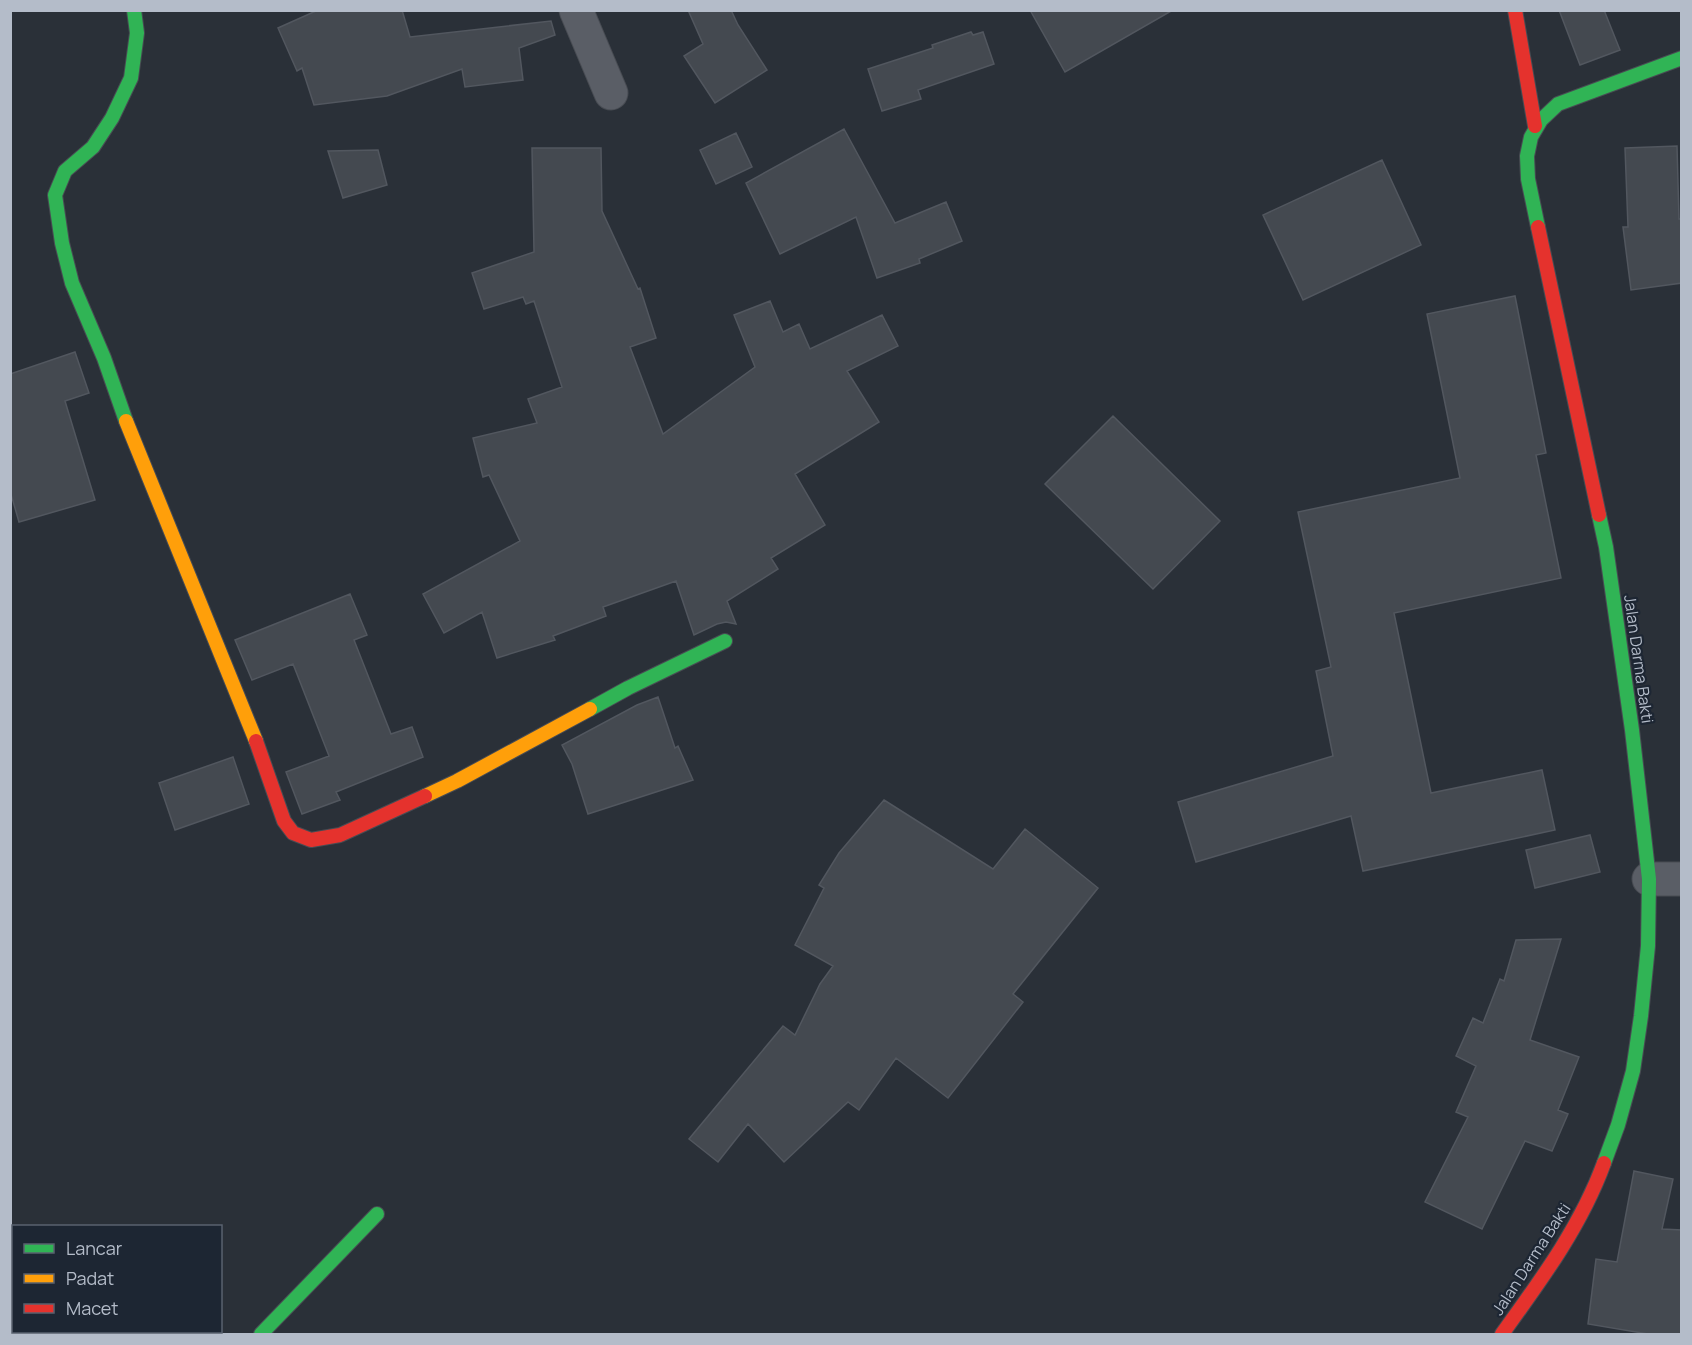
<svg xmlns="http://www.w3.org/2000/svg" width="1692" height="1345" viewBox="0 0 1692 1345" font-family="Manrope,sans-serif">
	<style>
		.building { fill: #444950; stroke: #52575f; stroke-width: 1.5 }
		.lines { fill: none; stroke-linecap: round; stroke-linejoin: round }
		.street-casing { stroke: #484c53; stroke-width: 35 }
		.fast-casing { stroke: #484c53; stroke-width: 16 }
		.slow-casing { stroke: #484c53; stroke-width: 16 }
		.jam-casing { stroke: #484c53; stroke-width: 16 }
		.street { stroke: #5a5e66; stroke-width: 33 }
		.fast { stroke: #30b455; stroke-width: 14 }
		.slow { stroke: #ff9f0a; stroke-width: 14 }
		.jam { stroke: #e5322d; stroke-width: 14 }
		.labels { text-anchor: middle; stroke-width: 4.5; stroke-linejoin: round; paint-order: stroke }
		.street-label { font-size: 16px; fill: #b4bcc9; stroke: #1d2633 }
	</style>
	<rect width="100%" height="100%" fill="#2a3038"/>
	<!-- building -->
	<path class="building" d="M 318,10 L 402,10 L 410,37 L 551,21 L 555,35 L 519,48 L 523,80 L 465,87 L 462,69 L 387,96 L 314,105 L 302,68 L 297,71 L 278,28 Z
		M 688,10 L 731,10 L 738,25 L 767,70 L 715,103 L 684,56 L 703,44 Z
		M 1030,10 L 1173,10 L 1065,72 Z
		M 1559,10 L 1604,10 L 1620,50 L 1580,65 Z
		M 971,32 L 973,35 L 983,32 L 994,64 L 918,90 L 921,99 L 882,111 L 868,69 L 933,48 L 932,45 Z
		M 844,129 L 895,223 L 946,202 L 962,241 L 919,259 L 920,263 L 877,278 L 856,217 L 780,254 L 746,183 Z
		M 736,133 L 752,167 L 716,184 L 700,150 Z
		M 1677,146 L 1679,219 L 1682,219 L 1682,283 L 1631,290 L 1623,227 L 1628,227 L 1625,148 Z
		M 532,148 L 601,148 L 602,211 L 638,289 L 640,288 L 656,338 L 630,347 L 663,434 L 755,367 L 734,315 L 770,301 L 783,332 L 799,324 L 810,349 L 882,315 L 898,346 L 847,371 L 879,422 L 795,474 L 825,525 L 771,558 L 778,569 L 727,601 L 736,624 L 726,622 L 717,624 L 694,635 L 676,581 L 603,607 L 606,616 L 553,636 L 555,640 L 497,658 L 482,612 L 444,633 L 423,594 L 520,541 L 489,475 L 483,477 L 473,438 L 537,423 L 528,399 L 562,387 L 534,301 L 526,304 L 523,297 L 484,309 L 472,273 L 534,252 Z
		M 378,150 L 387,185 L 343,198 L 328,151 Z
		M 1382,160 L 1421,245 L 1303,300 L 1263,215 Z
		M 1515,296 L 1546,453 L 1536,455 L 1561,578 L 1394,613 L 1431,793 L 1542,770 L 1555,830 L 1363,871 L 1351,816 L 1196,862 L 1178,802 L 1333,756 L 1316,671 L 1331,667 L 1298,512 L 1460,478 L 1427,314 Z
		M 75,352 L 89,393 L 65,401 L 95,500 L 19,522 L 10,491 L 10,374 Z
		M 1113,416 L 1220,521 L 1153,589 L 1045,484 Z
		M 350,594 L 367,635 L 354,640 L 391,734 L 412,727 L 423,757 L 336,792 L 340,800 L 302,814 L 286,772 L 329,756 L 293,664 L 252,680 L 235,640 Z
		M 658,697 L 675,748 L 678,746 L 693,780 L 588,814 L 572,764 L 562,745 L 637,705 Z
		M 233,757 L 249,804 L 175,830 L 159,783 Z
		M 884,800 L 993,869 L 1025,829 L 1098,888 L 1013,994 L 1023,1002 L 948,1098 L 896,1058 L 859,1110 L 848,1102 L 784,1162 L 748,1124 L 718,1162 L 689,1139 L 783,1026 L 795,1035 L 820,984 L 833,966 L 795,945 L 824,888 L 819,885 L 839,853 Z
		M 1590,835 L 1600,872 L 1535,888 L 1526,850 Z
		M 1561,939 L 1530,1040 L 1579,1057 L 1558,1110 L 1568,1114 L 1552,1151 L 1525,1141 L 1482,1229 L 1425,1202 L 1468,1117 L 1456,1112 L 1476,1066 L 1456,1056 L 1473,1018 L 1483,1023 L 1500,979 L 1504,981 L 1516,940 Z
		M 1634,1171 L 1673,1179 L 1662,1229 L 1682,1230 L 1682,1335 L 1654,1335 L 1588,1324 L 1596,1259 L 1617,1262 Z"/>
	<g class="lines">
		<!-- street casing -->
		<g class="street-casing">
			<path id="street" d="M 576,10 L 611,93
				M 1649,879 L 1682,879"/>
		</g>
		<!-- fast casing -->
		<g class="fast-casing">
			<path id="fast" d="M 1538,227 L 1528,179 L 1527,156 L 1531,137 L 1541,120 L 1558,104 L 1682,58
				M 126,421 L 104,358 L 72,283 L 62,243 L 55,195 L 65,171 L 93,147 L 112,118 L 131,78 L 137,33 L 134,10
				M 1599,515 L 1606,547 L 1632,730 L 1649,879 L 1648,946 L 1641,1016 L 1633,1071 L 1618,1125 L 1604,1163
				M 590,709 L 628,688 L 725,641
				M 261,1334 L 377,1214"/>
		</g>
		<!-- slow casing -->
		<g class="slow-casing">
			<path id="slow" d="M 126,421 L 256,741
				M 425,796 L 457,781 L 590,709"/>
		</g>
		<!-- jam casing -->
		<g class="jam-casing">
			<path id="jam" d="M 1515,10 L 1535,126
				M 1538,227 L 1599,515
				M 256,741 L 284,821 L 293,833 L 311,840 L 340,835 L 425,796
				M 1502,1334 C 1541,1280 1581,1226 1604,1163"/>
		</g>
		<!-- street -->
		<use href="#street" class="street"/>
		<!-- fast -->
		<use href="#fast" class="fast"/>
		<!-- slow -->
		<use href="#slow" class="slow"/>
		<!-- jam -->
		<use href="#jam" class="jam"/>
	</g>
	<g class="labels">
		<!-- street labels -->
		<g class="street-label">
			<text transform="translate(1639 659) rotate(82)" y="6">Jalan Darma Bakti</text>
			<text transform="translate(1531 1259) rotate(-57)" y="6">Jalan Darma Bakti</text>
		</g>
	</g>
	<!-- border -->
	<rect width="1692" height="1345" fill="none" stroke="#b4bcc9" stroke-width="24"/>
	<!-- legend -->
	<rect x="12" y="1225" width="210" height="108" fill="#1d2633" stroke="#59626f" stroke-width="1.5"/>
	<rect x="24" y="1244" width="30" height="9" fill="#30b455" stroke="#59626f" stroke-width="1.5"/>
	<text x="66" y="1255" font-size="18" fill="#b4bcc9">Lancar</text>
	<rect x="24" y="1274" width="30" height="9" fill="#ff9f0a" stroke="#59626f" stroke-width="1.5"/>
	<text x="66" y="1285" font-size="18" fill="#b4bcc9">Padat</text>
	<rect x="24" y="1304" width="30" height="9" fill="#e5322d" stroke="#59626f" stroke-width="1.5"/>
	<text x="66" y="1315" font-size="18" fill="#b4bcc9">Macet</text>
</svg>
